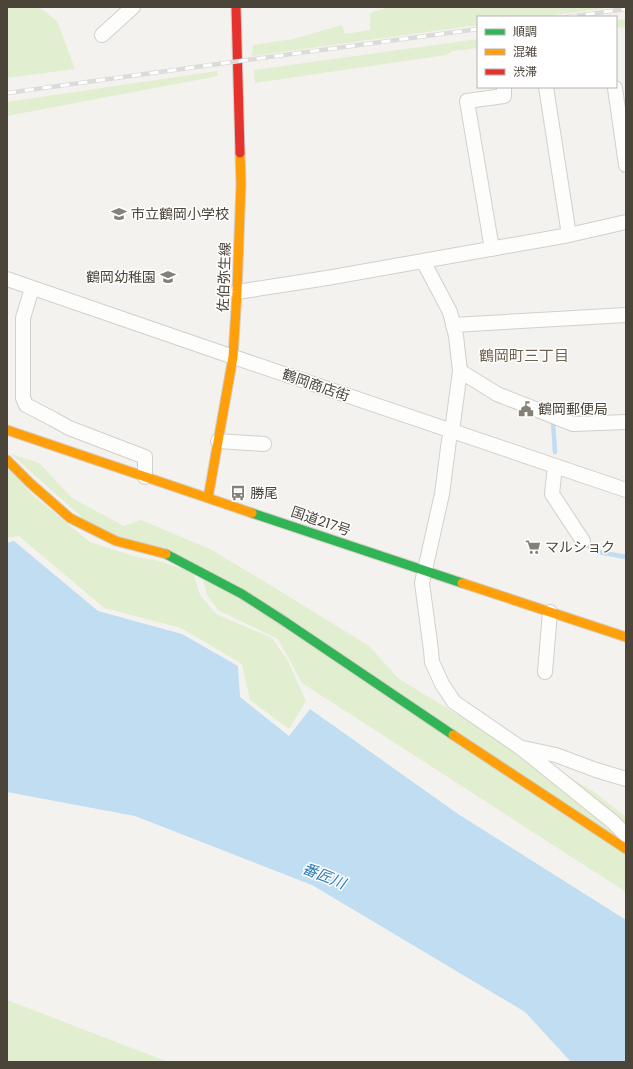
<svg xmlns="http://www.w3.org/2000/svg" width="633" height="1069" viewBox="0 0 633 1069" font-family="Poppins,'Noto Sans JP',sans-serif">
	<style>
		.green { fill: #e1eecf }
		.water { fill: #c0ddf1 }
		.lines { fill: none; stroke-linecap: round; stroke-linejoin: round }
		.stream { stroke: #c0ddf1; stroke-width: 4.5 }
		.street-casing { stroke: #d2d0cb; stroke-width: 16 }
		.fast-casing { stroke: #d3cfc5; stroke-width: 11 }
		.slow-casing { stroke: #d3cfc5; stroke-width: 11 }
		.jam-casing { stroke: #d3cfc5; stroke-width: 11 }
		.street { stroke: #fdfdfc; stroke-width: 14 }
		.fast { stroke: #30b455; stroke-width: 9 }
		.slow { stroke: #ff9f0a; stroke-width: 9 }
		.jam { stroke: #e5322d; stroke-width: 9 }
		.rail-casing { stroke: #dbdbda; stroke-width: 4.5 }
		.rail { stroke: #fff; stroke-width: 3; stroke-dasharray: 9; stroke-linecap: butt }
		.labels { text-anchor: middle; stroke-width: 3; stroke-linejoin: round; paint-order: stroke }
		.poi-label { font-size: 14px; fill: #4b4439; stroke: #fff; text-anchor: start }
		.street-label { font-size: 14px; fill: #4b4439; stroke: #fff }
		.neighbourhood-label { font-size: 15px; fill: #6e6250; stroke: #fff }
		.water-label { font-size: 15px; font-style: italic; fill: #2e7ab2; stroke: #fff }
	</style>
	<rect width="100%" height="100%" fill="#f4f2ee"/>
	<!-- green -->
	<path class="green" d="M 7,7 L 39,7 L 57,21 L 75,69 L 7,78 Z
		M 389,7 L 613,7 L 540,17 L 478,17 L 478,25 L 252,56 L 253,45 L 293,39 L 342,25 L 345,34 L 370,30 L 370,13 Z
		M 626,19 L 626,27 L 616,28 L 616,20 Z
		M 478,39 L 478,48 L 452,51 L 446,55 L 255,83 L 254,70 Z
		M 217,71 L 218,76 L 7,116 L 7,102 Z
		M 11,454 L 39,463 L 72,498 L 124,526 L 141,520 L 210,549 L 262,580 L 369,646 L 399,679 L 460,716 L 593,791 L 626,817 L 626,892 L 302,683 L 278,639 L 218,610 L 207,595 L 202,577 L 85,520 Z
		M 7,468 L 35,497 L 90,542 L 137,557 L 155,560 L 193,572 L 200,595 L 216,614 L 272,638 L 288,661 L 306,701 L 289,729 L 250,700 L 242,664 L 181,628 L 104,608 L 19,536 L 7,538 Z
		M 7,1000 L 168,1062 L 7,1062 Z"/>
	<!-- water -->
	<path class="water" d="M 14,541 L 98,611 L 182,634 L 238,666 L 240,697 L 289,736 L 310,709 L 458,814 L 626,920 L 626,1062 L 571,1062 L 525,1012 L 312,885 L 135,816 L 7,792 L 7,543 Z"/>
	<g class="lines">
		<!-- stream -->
		<path class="stream" d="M 553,422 L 555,452
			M 586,540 L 593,551 L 626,557"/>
		<!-- street casing -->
		<g class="street-casing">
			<path id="street" d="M 102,35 L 133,7
				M 546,87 L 569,235
				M 615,88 L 626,165
				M 492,249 L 467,101 L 504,96 L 504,87
				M 423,261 L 450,312 L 456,336 L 460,371 L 452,431 L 449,440 L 442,494 L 422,583 L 431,650 L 432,662 L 442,684 L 454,702 L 521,748 L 613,822 L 626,835
				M 7,279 L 219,352 L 626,490
				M 32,288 L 23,318 L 23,398 L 26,405 L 53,419 L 69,428 L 145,457 L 145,477
				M 237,292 L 327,278 L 569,235 L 626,222
				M 453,325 L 626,315
				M 460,371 L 497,394 L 573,424 L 626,422
				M 218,441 L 264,444
				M 555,466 L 552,494 L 583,541
				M 545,672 L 550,612
				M 523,748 L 556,755 L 596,770 L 626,779"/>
		</g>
		<!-- fast casing -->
		<g class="fast-casing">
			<path id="fast" d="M 252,513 L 462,583
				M 166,554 L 242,594 L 284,621 L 453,735"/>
		</g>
		<!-- slow casing -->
		<g class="slow-casing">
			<path id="slow" d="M 7,430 L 252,513
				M 7,460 L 30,483 L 70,518 L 116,541 L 166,554
				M 208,498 L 233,357 L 237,292 L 241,184 L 240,153
				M 462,583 L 626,637
				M 453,735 L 626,849"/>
		</g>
		<!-- jam casing -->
		<g class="jam-casing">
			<path id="jam" d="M 236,7 L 240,153"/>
		</g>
		<!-- street -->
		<use href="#street" class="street"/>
		<!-- fast -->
		<use href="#fast" class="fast"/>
		<!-- slow -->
		<use href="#slow" class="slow"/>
		<!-- jam -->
		<use href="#jam" class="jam"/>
		<!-- rail casing -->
		<g class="rail-casing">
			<path id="rail" d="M 568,17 L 626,9
				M 7,93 L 247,60 L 478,29"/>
		</g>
		<!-- rail -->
		<use href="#rail" class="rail"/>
	</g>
	<!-- icons -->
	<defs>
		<g id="school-bare" transform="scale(1.2)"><path d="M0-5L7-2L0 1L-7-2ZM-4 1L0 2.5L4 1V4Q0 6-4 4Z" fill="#868178" stroke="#fff" stroke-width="2.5" paint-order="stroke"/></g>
		<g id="civic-bare" transform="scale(1.2)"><path d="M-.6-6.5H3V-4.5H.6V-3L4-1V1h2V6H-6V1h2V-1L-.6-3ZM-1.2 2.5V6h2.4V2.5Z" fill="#868178" stroke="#fff" stroke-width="2.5" paint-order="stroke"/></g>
		<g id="bus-bare" transform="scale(1.2)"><path d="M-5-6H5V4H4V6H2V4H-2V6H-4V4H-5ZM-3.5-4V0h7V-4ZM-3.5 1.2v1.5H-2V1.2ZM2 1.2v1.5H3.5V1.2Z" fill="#868178" stroke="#fff" stroke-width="2.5" paint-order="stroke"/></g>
		<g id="supermarket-bare" transform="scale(1.2)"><path d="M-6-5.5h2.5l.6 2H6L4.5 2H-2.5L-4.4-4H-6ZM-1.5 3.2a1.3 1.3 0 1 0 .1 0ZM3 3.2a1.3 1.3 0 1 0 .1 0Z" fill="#868178" stroke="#fff" stroke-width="2.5" paint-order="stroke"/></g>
	</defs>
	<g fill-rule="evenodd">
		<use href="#school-bare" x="119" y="214"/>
		<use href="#school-bare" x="168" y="277"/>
		<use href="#civic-bare" x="526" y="409"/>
		<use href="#bus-bare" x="238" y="493"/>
		<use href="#supermarket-bare" x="533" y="547"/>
	</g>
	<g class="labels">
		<!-- poi labels -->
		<g class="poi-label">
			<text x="131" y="219">市立鶴岡小学校</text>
			<text x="156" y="282" text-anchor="end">鶴岡幼稚園</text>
			<text x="538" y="414">鶴岡郵便局</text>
			<text x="250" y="498">勝尾</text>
			<text x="545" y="552">マルショク</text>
		</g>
		<!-- street labels -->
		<g class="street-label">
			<text transform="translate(224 277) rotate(-88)" y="5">佐伯弥生線</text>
			<text transform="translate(316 385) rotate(19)" y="5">鶴岡商店街</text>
			<text transform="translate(321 521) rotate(19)" y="5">国道217号</text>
		</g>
		<!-- neighbourhood labels -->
		<g class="neighbourhood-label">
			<text x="524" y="361">鶴岡町三丁目</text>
		</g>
		<!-- water labels -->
		<g class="water-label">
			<text transform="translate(324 876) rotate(22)" y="5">番匠川</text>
		</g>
	</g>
	<!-- border -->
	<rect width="633" height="1069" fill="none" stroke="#4b4439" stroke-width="16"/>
	<!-- legend -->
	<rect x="477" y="16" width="140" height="72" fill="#ffffff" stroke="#b7b4b0"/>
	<rect x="485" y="29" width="20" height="6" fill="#30b455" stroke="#b7b4b0"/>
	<text x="513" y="36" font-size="12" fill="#4b4439">順調</text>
	<rect x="485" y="49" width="20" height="6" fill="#ff9f0a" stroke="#b7b4b0"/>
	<text x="513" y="56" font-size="12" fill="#4b4439">混雑</text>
	<rect x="485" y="69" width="20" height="6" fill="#e5322d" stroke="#b7b4b0"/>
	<text x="513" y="76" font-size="12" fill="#4b4439">渋滞</text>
</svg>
